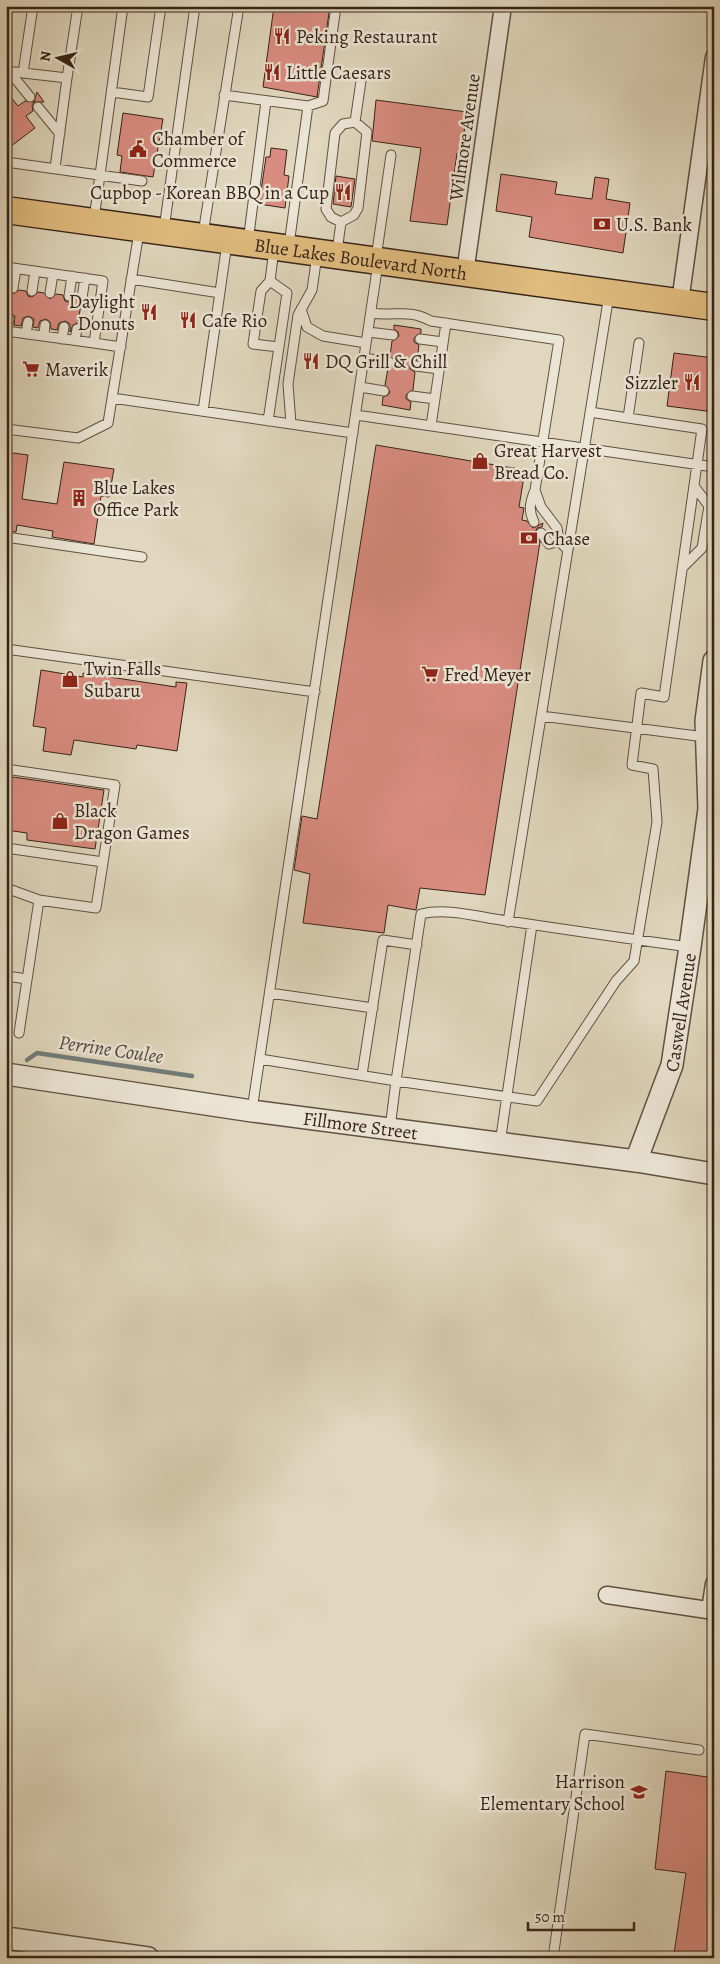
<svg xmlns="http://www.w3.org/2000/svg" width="720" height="1964" viewBox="0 0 720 1964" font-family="Alegreya,serif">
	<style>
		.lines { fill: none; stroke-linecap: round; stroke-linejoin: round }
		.stream { stroke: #717c79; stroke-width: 4.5 }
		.building { fill: #d98c80; stroke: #372317 }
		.service-casing { stroke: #615041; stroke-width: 11 }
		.minor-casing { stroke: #615041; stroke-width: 19 }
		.tertiary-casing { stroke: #615041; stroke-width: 24 }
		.primary-casing { stroke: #372317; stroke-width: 29 }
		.service { stroke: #ebe5d5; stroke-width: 9 }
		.minor { stroke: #ebe5d5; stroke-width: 16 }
		.tertiary { stroke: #ebe5d5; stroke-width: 21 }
		.primary { stroke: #e0bc7f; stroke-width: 26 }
		.labels { text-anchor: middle; stroke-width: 5; stroke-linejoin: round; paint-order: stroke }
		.poi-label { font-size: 19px; fill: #372317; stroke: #ebe5d5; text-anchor: start }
		.street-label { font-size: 19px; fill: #372317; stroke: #ebe5d5 }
		.water-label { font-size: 20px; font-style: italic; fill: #4f4840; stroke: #ebe5d5 }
	</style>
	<rect width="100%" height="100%" fill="#e0d7be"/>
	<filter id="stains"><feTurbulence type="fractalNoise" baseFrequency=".004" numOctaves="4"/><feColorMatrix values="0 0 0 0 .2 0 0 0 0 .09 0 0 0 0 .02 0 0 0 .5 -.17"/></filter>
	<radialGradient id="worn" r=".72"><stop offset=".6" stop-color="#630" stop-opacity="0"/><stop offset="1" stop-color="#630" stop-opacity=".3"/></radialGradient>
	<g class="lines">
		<!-- stream -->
		<path class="stream" d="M 27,1060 L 37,1053 L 192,1076"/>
	</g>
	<!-- building -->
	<path class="building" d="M 274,6 L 330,6 L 317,97 L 263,87 Z
		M 6,91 L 18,106 L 25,101 L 34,102 L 37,92 L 44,102 L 34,102 L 32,105 L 33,111 L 26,116 L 35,128 L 6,150 Z
		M 376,100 L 467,112 L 461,153 L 457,153 L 447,225 L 410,221 L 421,148 L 372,141 Z
		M 123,113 L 163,119 L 153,177 L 120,172 L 122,156 L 117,155 Z
		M 271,148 L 287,150 L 284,175 L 289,176 L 285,208 L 259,204 L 266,157 L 270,157 Z
		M 501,174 L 557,182 L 555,194 L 592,199 L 595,177 L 609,179 L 606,199 L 630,203 L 623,253 L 529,237 L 532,217 L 496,211 Z
		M 336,176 L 355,179 L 351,207 L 333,204 Z
		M 6,288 L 13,294 L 19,290 L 26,291 L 28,296 L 32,297 L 38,292 L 44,293 L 50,299 L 56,294 L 63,295 L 65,301 L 69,302 L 76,297 L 81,304 L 78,323 L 73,325 L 70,332 L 70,324 L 65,321 L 59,323 L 57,330 L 51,329 L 50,322 L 46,319 L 40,321 L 38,328 L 33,327 L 34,319 L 29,316 L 23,318 L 21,326 L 14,325 L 15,316 L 10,313 L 6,313 Z
		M 394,325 L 421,329 L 421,333 L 414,338 L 414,342 L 419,345 L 417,360 L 410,365 L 410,369 L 415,372 L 413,390 L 406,395 L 406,399 L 411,402 L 410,410 L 382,405 L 383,397 L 388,395 L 390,392 L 385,385 L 388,368 L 394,366 L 395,362 L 390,356 L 392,341 L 399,336 L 398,332 L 394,329 Z
		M 674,353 L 714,358 L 714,412 L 667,406 Z
		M 376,445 L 525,470 L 519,507 L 524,508 L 522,520 L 527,521 L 533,528 L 543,523 L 542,527 L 537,528 L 535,533 L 540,542 L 485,895 L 420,888 L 416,910 L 388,905 L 384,933 L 303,923 L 310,874 L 294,870 L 302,816 L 317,819 Z
		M 6,452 L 28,455 L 22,499 L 57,504 L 64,462 L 114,469 L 109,497 L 101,496 L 94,544 L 52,537 L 53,531 L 17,525 L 16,532 L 6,531 Z
		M 41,670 L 83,677 L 83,673 L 176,687 L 176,682 L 187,683 L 177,751 L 137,745 L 136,749 L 74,740 L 71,755 L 43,751 L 46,728 L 33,726 Z
		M 6,776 L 104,790 L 95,849 L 27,840 L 27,833 L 6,830 Z
		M 666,1771 L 714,1778 L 714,1958 L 674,1954 L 686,1873 L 655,1869 Z"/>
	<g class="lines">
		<!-- service casing -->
		<g class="service-casing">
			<path id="service" d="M 6,71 L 67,78 L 78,6
				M 9,71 L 30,97
				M 23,73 L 33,6
				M 112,92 L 148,97 L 161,6
				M 224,95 L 308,106 L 323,101 L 336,6
				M 38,107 L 60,134
				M 6,162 L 142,181
				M 55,168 L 67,78
				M 714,218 L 714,251
				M 94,219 L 123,6
				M 341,222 L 331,217 L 326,209 L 335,133 L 343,124 L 355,122
				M 164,229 L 195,6
				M 203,234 L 239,6
				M 248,242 L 266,101
				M 289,245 L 308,106
				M 274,249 L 270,281 L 261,291 L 253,344 L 279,347
				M 337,252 L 341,222 L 354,215 L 358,208 L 367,132 L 355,122 L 361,81
				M 376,258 L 391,155
				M 6,267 L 103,281 L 94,343 L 6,331
				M 131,279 L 220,293
				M 13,288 L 16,269
				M 32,291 L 35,271
				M 50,293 L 53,274
				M 69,296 L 72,276
				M 82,298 L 85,278
				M 301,309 L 307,327 L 323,336 L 366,343
				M 371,313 C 395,317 407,308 431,321 L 559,340 L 535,490 L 541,507 L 557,528 L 559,541 L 568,550
				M 7,331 L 9,319
				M 368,332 L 393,335
				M 26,334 L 28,322
				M 44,336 L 45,325
				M 62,339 L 64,327
				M 420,339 L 443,342
				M 75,340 L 77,329
				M 94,343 L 121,347
				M 639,343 L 628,418 L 702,429 L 664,697 L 641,693 L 632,765 L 653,769 L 657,822 L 634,961 L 616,981 L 537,1101 L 396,1081 L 421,914 C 448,907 481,918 508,921 C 568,930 629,939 689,947
				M 364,358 L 389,362
				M 416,366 L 439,369
				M 360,387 L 384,391
				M 412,396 L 435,399
				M 112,398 L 353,433
				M 203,411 L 227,243
				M 590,412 L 628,418
				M 356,415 L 714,467
				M 268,421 L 287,293 L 270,281
				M 291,424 L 288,384 L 298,315 L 312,290 L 317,255
				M 431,426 L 446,323
				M 6,429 L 78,438 L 108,423 L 139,232
				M 534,522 C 528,510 530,502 535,490
				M 541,533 L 549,544 L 559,541
				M 6,537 L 142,557
				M 682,568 L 702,548 L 709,506 L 694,486
				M 6,649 L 315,692
				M 541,716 L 705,737
				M 6,769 L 115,785 L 96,908 L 39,900 L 19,1033
				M 6,848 L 103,862
				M 6,888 L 39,900
				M 508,922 L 609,295
				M 6,976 L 27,979
				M 270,993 L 373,1008
				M 260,1059 L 396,1081 L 390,1128
				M 362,1075 L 383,940 L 417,945
				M 252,1110 L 378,263
				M 500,1143 L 532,925
				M 553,1958 L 585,1734 L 699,1750"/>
		</g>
		<!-- minor casing -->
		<g class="minor-casing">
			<path id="minor" d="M 465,273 L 503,6
				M 680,302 L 714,57
				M 607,1595 L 714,1611
				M 710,1610 L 714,1584"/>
		</g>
		<!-- tertiary casing -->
		<g class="tertiary-casing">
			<g id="tertiary">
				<path id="s1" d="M 6,1074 L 252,1111 L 636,1161 L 714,1174"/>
				<path id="s2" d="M 636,1161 L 672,1065 L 690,947 L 709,809 L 706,721 L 714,661"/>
				<path d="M 6,1938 L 148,1958"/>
			</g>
		</g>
		<!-- primary casing -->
		<g class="primary-casing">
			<g id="primary">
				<path id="s3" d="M 6,210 L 714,307"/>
			</g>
		</g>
		<!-- service -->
		<use href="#service" class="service"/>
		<!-- minor -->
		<use href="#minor" class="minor"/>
		<!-- tertiary -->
		<use href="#tertiary" class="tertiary"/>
		<!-- primary -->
		<use href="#primary" class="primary"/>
	</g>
	<!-- icons -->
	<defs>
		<g id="restaurant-bare" transform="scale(1.35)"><path d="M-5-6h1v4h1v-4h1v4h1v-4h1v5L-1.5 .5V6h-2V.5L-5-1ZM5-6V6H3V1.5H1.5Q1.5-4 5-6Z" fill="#8f2418" stroke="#ebe5d5" stroke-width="2.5" paint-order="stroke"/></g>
		<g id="civic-bare" transform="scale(1.35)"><path d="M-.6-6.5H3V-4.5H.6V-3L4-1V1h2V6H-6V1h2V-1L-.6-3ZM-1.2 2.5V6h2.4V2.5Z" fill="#8f2418" stroke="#ebe5d5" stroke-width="2.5" paint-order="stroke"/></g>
		<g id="bank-bare" transform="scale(1.35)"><path d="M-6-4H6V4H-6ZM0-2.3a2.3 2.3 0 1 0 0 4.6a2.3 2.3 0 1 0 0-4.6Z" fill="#8f2418" stroke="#ebe5d5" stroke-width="2.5" paint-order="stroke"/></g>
		<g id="supermarket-bare" transform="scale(1.35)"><path d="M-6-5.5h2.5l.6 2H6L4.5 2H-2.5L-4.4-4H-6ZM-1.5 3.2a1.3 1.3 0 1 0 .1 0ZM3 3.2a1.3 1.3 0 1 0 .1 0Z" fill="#8f2418" stroke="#ebe5d5" stroke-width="2.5" paint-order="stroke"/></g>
		<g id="shop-bare" transform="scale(1.35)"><path d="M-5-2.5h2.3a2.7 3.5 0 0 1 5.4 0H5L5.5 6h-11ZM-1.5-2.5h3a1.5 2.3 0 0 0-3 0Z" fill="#8f2418" stroke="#ebe5d5" stroke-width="2.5" paint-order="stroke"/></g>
		<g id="building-bare" transform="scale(1.35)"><path d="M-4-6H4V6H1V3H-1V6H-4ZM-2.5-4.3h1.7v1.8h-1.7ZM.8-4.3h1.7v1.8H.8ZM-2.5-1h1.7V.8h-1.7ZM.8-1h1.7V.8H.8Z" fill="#8f2418" stroke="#ebe5d5" stroke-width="2.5" paint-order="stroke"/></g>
		<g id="school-bare" transform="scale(1.35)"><path d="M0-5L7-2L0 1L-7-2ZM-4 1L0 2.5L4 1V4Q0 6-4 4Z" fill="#8f2418" stroke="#ebe5d5" stroke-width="2.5" paint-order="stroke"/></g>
	</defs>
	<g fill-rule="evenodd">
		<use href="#restaurant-bare" x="282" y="36"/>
		<use href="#restaurant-bare" x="272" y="72"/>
		<use href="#civic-bare" x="138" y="149"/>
		<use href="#restaurant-bare" x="343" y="192"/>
		<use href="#bank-bare" x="602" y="224"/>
		<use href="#restaurant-bare" x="149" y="312"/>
		<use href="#restaurant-bare" x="188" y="320"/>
		<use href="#restaurant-bare" x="311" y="361"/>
		<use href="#supermarket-bare" x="31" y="369"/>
		<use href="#restaurant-bare" x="692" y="382"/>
		<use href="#shop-bare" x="480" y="461"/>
		<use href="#building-bare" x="79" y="498"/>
		<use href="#bank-bare" x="529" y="538"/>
		<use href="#supermarket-bare" x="430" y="674"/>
		<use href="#shop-bare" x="70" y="679"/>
		<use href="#shop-bare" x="60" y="821"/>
		<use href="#school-bare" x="639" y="1792"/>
	</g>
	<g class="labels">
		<!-- poi labels -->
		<g class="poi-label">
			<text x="296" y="43">Peking Restaurant</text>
			<text x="286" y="79">Little Caesars</text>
			<text x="152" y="145">Chamber of<tspan x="152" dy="22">Commerce</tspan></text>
			<text x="329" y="199" text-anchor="end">Cupbop - Korean BBQ in a Cup</text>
			<text x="616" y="231">U.S. Bank</text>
			<text x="135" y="308" text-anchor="end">Daylight<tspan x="135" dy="22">Donuts</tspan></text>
			<text x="202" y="327">Cafe Rio</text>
			<text x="325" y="368">DQ Grill &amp; Chill</text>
			<text x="45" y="376">Maverik</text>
			<text x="678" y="389" text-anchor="end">Sizzler</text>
			<text x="494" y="457">Great Harvest<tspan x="494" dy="22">Bread Co.</tspan></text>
			<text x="93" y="494">Blue Lakes<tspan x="93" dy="22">Office Park</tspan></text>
			<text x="543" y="545">Chase</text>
			<text x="84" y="675">Twin Falls<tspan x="84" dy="22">Subaru</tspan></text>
			<text x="444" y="681">Fred Meyer</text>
			<text x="74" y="817">Black<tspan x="74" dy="22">Dragon Games</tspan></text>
			<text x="625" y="1788" text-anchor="end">Harrison<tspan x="625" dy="22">Elementary School</tspan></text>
		</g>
		<!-- street labels -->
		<g class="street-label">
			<text transform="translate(464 137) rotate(-82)" y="7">Wilmore Avenue</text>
			<text dy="7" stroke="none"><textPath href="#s3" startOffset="358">Blue Lakes Boulevard North</textPath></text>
			<text dy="7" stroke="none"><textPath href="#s2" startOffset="156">Caswell Avenue</textPath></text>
			<text dy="7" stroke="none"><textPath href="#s1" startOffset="358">Fillmore Street</textPath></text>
		</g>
		<!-- water labels -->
		<g class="water-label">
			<text transform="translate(111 1049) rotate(8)" y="7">Perrine Coulee</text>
		</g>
	</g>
	<!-- margin -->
	<rect width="720" height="1964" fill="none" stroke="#e0d7be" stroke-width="25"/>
	<rect x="8" y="8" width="705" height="1949" fill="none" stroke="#372317" stroke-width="2.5"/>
	<rect x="12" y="12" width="695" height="1939" fill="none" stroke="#372317"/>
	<!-- north arrow -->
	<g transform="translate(58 58) rotate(278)" stroke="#ebe5d5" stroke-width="4" paint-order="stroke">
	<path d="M0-4L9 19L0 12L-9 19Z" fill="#372317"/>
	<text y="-8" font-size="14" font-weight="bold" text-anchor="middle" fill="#372317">N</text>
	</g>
	<!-- scale -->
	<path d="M528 1922v8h106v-8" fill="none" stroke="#372317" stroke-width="2.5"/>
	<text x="535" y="1922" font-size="15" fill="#372317" stroke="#ebe5d5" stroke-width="4" paint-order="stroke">50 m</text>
	<rect width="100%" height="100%" filter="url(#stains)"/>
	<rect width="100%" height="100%" fill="url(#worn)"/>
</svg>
